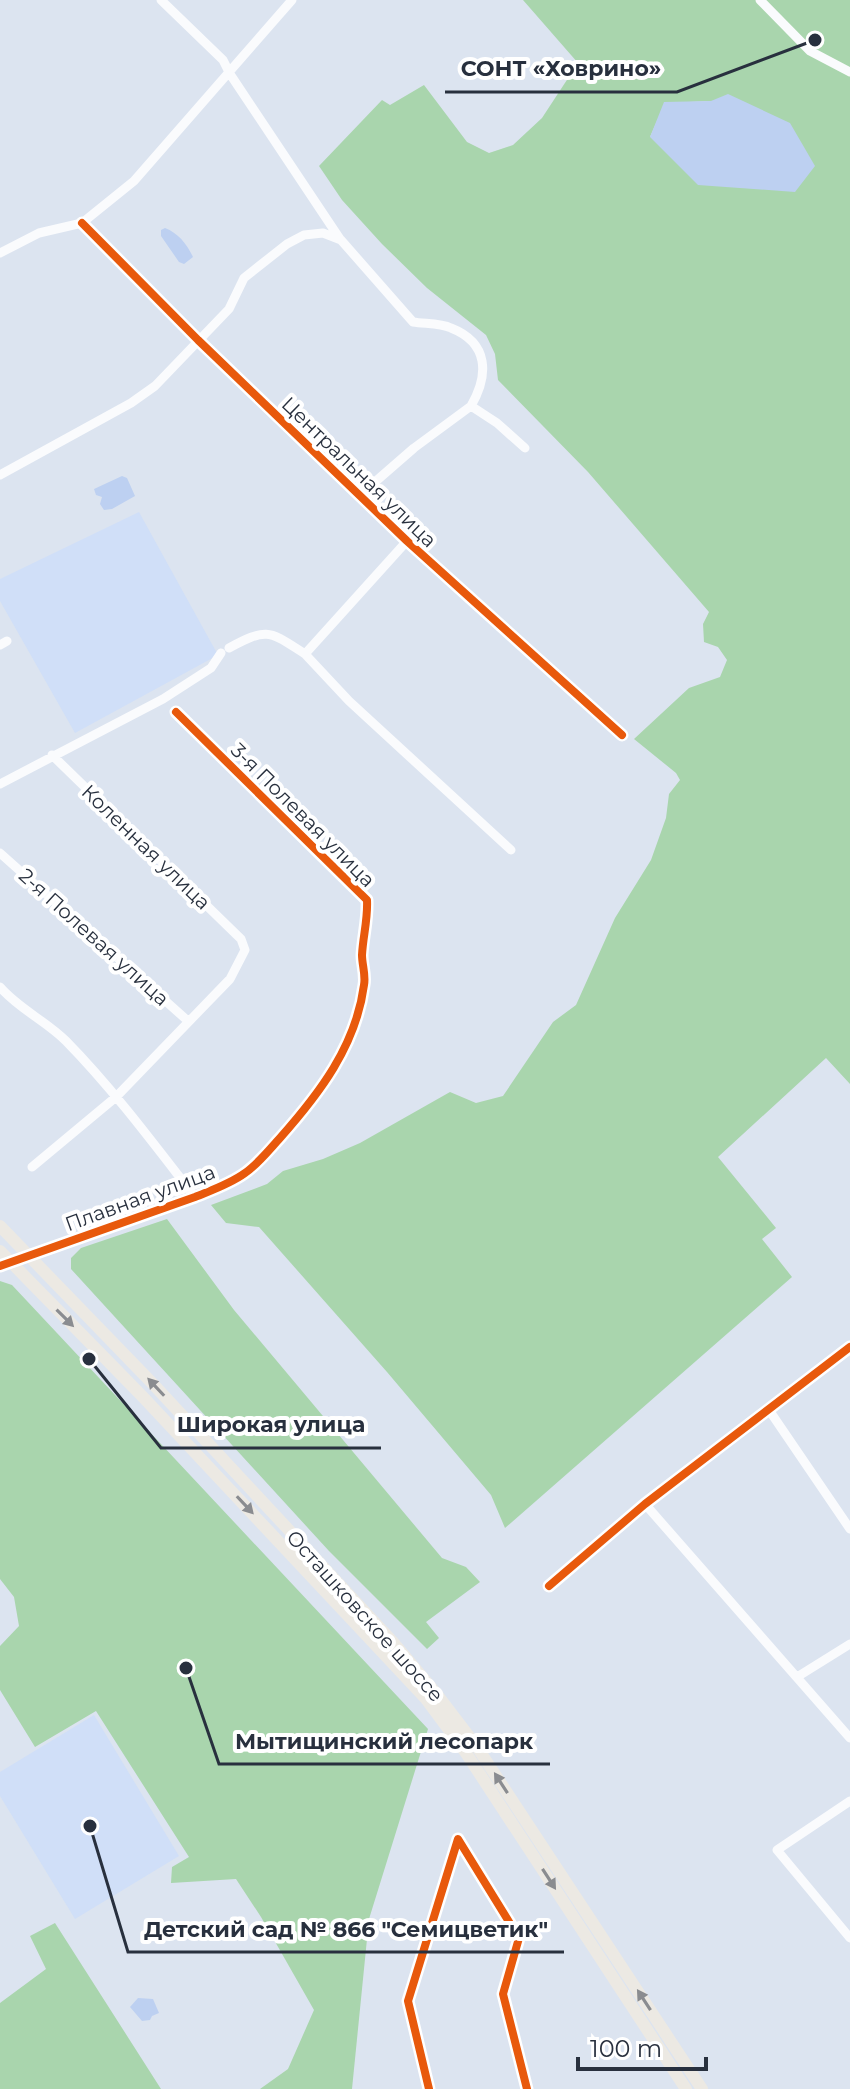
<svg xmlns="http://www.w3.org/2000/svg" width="850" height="2089" viewBox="0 0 850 2089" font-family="Montserrat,sans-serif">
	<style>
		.built { fill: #d0dff8 }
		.green { fill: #a9d5ad; fill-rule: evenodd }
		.water { fill: #bdd0f1 }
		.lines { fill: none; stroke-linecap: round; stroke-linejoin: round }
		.minor { stroke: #fafbfd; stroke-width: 9 }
		.major { stroke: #ece9e3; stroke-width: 12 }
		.cycleway-casing { stroke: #fff; stroke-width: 13 }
		.cycleway { stroke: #e8590c; stroke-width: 8 }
		.oneway { fill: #8a8c90 }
		.labels { text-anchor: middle; stroke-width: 8; stroke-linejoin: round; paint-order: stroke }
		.street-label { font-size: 20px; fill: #28303e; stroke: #fff }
		.leader { fill: none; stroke: #28303e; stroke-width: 3 }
		.callout-dot { fill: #28303e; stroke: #fff; stroke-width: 3 }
		.callout-label { font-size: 22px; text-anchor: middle; font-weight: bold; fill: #28303e; stroke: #fff; stroke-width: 8; stroke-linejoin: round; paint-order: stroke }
	</style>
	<rect width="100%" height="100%" fill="#dce4f0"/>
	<!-- built -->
	<path class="built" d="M 139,512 L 218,655 L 75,733 L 0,601 L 0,579 Z
		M 94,1715 L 179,1856 L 75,1919 L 0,1796 L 0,1772 Z"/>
	<!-- green -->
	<path class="green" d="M 523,0 L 850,0 L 850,1084 L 826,1058 L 718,1157 L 776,1228 L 762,1239 L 792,1277 L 505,1528 L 491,1495 L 387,1372 L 259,1227 L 226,1223 L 211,1205 L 267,1184 L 283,1171 L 323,1159 L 360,1143 L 450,1092 L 476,1103 L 503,1096 L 553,1022 L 576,1005 L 615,918 L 651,860 L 666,818 L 669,794 L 680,780 L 676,773 L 634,739 L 689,688 L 720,677 L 727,660 L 718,647 L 704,642 L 703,624 L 709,612 L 588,472 L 498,380 L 495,354 L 486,335 L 427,288 L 382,244 L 342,200 L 319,166 L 382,100 L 390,105 L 424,85 L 467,142 L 489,153 L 513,145 L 542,118 L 578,63 ZM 712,101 L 650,137 L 665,103 Z
		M 167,1219 L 234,1310 L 442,1558 L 466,1567 L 480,1582 L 426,1622 L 439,1638 L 427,1649 L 329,1551 L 71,1269 L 71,1258 L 81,1248 Z
		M 0,1281 L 12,1285 L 428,1729 L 369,1919 L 352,2089 L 260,2089 L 288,2069 L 314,2010 L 261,1917 L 236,1879 L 171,1883 L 172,1867 L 189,1857 L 96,1711 L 35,1747 L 0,1690 L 0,1646 L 19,1626 L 14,1597 L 0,1579 Z
		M 55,1923 L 161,2089 L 0,2089 L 0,2003 L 46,1969 L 30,1936 Z"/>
	<!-- water -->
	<path class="water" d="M 728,94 L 790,123 L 815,166 L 795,192 L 698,185 L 650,137 L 664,102 L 711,101 Z
		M 165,228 C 178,233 187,244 193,257 L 184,264 L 179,262 L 161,236 L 161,230 Z
		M 122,476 L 127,478 L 135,496 L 112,509 L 104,510 L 100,504 L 102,497 L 96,495 L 94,489 Z
		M 138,1998 L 153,1999 L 159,2013 L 152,2016 L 150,2020 L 142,2021 L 130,2007 Z"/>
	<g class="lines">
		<!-- minor -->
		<path class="minor" d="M 161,0 L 223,60 L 230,74 L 340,239
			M 760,0 L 810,51 L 850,72
			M 82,223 L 198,340 L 407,541 L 622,735
			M 0,253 L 39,233 L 82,223 L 134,181 L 292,0
			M 0,475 L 131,403 L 155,386 L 229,309 L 244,278 L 287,244 L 304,235 L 323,233 L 341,240 L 413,322 C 425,324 440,323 451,328 C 489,343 489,375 471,406
			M 360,495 L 414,448 L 471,406 L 497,423 L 525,448
			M 0,645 L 7,641
			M 229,648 C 268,627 269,631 305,654 L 407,541
			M 305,654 L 349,701 L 511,850
			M 0,784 L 163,699 L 211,668 L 221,653
			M 0,853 L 188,1021
			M 0,987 C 19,1009 46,1021 66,1041 C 113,1089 154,1144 195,1197
			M 32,1167 L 116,1097 L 230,979 L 245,950 L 241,939 L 52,755
			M 0,1266 L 195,1197 C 212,1190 230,1184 245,1173 C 258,1164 269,1150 280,1138 C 319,1094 356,1046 364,985 C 366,975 362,965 362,955 C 363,936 368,919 367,900 L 176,712
			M 769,1410 L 850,1529
			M 645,1504 L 850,1738
			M 549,1586 L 645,1504 L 850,1347
			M 797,1677 L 850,1644
			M 850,1801 L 777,1850 L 850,1938
			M 429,2089 L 408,2001 L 458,1839 L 519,1938 L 503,1994 L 527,2089"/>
		<!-- major -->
		<path class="major" d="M 0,1226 L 153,1384 L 393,1642 L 435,1692 L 477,1747 L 702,2089
			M 0,1251 L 143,1397 L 426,1699 L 466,1753 L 686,2089"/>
		<!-- cycleway casing -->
		<g class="cycleway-casing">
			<path id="cycleway" d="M 82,223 L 198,340 L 407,541 L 622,735
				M 0,1266 L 195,1197 C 212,1190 230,1184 245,1173 C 258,1164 269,1150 280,1138 C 319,1094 356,1046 364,985 C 366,975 362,965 362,955 C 363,936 368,919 367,900 L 176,712
				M 549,1586 L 645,1504 L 850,1347
				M 429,2089 L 408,2001 L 458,1839 L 519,1938 L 503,1994 L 527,2089"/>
		</g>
		<!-- cycleway -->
		<use href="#cycleway" class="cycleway"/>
	</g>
	<!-- one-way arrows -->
	<defs><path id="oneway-solid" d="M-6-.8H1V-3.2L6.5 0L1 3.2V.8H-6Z" transform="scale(2)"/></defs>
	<g class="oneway">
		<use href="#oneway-solid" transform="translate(65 1318) rotate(45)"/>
		<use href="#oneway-solid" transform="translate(156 1387) rotate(-133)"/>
		<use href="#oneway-solid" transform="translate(245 1505) rotate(47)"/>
		<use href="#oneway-solid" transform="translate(501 1783) rotate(-123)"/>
		<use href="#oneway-solid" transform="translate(549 1879) rotate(57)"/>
		<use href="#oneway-solid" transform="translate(644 2000) rotate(-123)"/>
	</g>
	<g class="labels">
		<!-- street labels -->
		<g class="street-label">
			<text transform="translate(359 472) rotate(44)" y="7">Центральная улица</text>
			<text transform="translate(303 815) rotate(45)" y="7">3-я Полевая улица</text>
			<text transform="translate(146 847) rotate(44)" y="7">Коленная улица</text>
			<text transform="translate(94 937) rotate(42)" y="7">2-я Полевая улица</text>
			<text transform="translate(140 1198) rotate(-20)" y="7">Плавная улица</text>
			<text transform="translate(365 1616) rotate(48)" y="7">Осташковское шоссе</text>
		</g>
	</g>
	<!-- callouts -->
	<path class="leader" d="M815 40L677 92H445M89 1359L161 1448H381M186 1668L219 1764H550M90 1826L128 1952H564"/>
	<g class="callout-dot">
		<circle cx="815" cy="40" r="8"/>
		<circle cx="89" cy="1359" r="8"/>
		<circle cx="186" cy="1668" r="8"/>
		<circle cx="90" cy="1826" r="8"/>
	</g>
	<g class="callout-label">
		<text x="561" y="76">СОНТ «Ховрино»</text>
		<text x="271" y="1432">Широкая улица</text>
		<text x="384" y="1749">Мытищинский лесопарк</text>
		<text x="346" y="1937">Детский сад № 866 "Семицветик"</text>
	</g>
	<!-- scale -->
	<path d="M578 2057v12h128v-12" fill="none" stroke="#28303e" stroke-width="4"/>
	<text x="590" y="2057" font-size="24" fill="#28303e" stroke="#ffffff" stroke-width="6" paint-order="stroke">100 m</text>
</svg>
